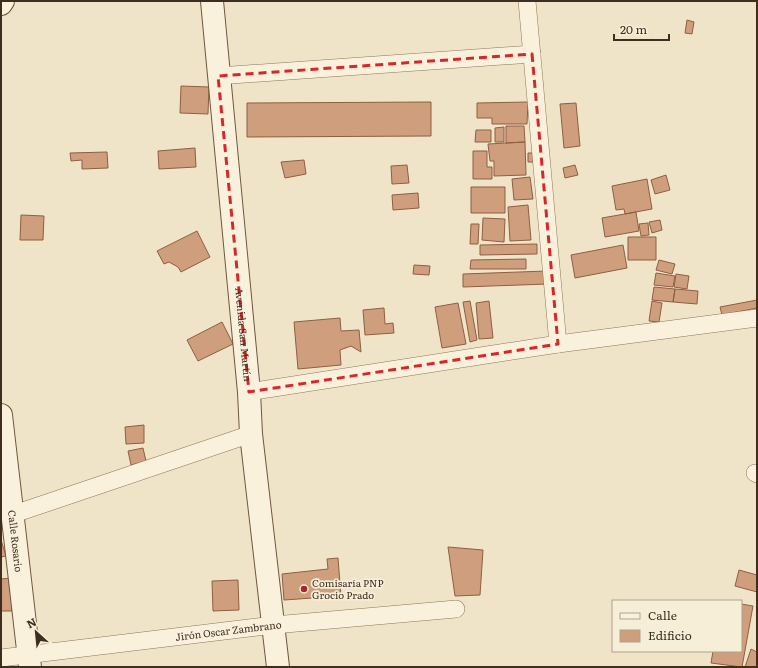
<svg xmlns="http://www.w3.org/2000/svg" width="758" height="668" viewBox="0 0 758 668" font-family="Literata,serif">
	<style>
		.building { fill: #cf9f7d; stroke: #8d5f41 }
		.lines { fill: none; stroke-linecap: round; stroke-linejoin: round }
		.minor-casing { stroke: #8d765c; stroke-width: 18 }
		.secondary-casing { stroke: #6f573f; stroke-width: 24 }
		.minor { stroke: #faf1dc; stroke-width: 17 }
		.secondary { stroke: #faf1dc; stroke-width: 22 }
		.marked { fill: none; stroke: #d62828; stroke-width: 3; stroke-dasharray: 8 5; stroke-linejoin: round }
		.poi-dot { fill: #9e2a2b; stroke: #f7eed8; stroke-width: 1.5 }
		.labels { text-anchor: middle; stroke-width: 3.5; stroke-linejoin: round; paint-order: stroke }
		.street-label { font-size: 10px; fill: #3d2e20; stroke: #f7eed8 }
		.poi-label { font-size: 10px; fill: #3d2e20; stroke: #f7eed8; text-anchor: start }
	</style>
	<rect width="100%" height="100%" fill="#f0e4c8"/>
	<!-- building -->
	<path class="building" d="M 687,20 L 694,22 L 692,34 L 685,33 Z
		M 181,86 L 209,87 L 208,114 L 180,113 Z
		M 431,102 L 431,136 L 247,137 L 247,103 Z
		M 528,102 L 527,124 L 492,124 L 492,118 L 477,118 L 477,103 Z
		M 576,103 L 580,146 L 564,148 L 560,104 Z
		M 506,126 L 524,126 L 525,142 L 506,143 Z
		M 504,127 L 504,142 L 495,142 L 495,128 Z
		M 476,130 L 491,130 L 491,142 L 475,142 Z
		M 525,142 L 526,175 L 494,176 L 494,161 L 490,161 L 488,144 Z
		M 195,148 L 196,167 L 159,169 L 158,151 Z
		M 473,151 L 487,151 L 487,167 L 492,167 L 492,179 L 473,179 Z
		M 107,152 L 108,168 L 82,169 L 82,160 L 71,161 L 70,153 Z
		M 528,153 L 535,153 L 535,162 L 528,162 Z
		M 304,160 L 306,174 L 285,178 L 281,162 Z
		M 407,165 L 409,183 L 392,184 L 391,166 Z
		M 575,165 L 578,175 L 565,178 L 563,168 Z
		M 666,175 L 670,190 L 655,194 L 651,180 Z
		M 530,177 L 533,199 L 514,200 L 512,179 Z
		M 647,179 L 652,209 L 625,214 L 624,209 L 616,210 L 612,186 Z
		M 471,187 L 505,187 L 505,213 L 471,213 Z
		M 418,193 L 419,208 L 393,210 L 392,195 Z
		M 528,205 L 531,240 L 510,241 L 508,207 Z
		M 636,212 L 639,231 L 605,237 L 602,218 Z
		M 21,215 L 44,216 L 43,240 L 20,240 Z
		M 483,218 L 505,219 L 504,242 L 482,240 Z
		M 660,220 L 662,230 L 652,233 L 649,222 Z
		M 648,223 L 649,235 L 641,236 L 639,224 Z
		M 471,224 L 479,224 L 478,244 L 470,244 Z
		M 197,231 L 210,257 L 181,272 L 178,267 L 169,262 L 164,264 L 157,251 Z
		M 628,237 L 656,237 L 656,260 L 628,260 Z
		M 537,244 L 537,254 L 480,255 L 480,245 Z
		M 623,245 L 627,268 L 575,278 L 571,255 Z
		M 526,259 L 526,269 L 470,269 L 471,260 Z
		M 659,260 L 675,264 L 672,274 L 656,270 Z
		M 414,265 L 430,266 L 429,275 L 413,274 Z
		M 547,271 L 548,284 L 463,287 L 463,274 Z
		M 656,273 L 675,276 L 673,287 L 654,285 Z
		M 676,274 L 689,276 L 687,289 L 674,287 Z
		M 654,287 L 675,289 L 673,302 L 652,300 Z
		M 675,289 L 698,291 L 697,304 L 673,302 Z
		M 757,300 L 757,308 L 722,315 L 720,307 Z
		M 470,301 L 477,340 L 470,342 L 463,302 Z
		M 489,301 L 493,338 L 479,339 L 476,303 Z
		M 652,301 L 662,303 L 659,322 L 649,321 Z
		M 458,303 L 466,344 L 442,348 L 435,307 Z
		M 384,308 L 385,324 L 393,323 L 394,333 L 365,335 L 363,310 Z
		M 340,318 L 341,331 L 359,330 L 361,352 L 351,346 L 340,350 L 341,365 L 298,369 L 294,322 Z
		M 222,322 L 233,344 L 198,361 L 187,340 Z
		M 144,425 L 144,443 L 126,444 L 125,427 Z
		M 143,448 L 146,461 L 131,465 L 128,451 Z
		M 1,540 L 6,556 L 1,557 Z
		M 448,547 L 483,550 L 480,595 L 455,596 Z
		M 338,558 L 341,596 L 284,600 L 282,574 L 328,569 L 327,559 Z
		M 739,570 L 757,575 L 757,592 L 735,586 Z
		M 11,578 L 12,611 L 1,611 L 1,579 Z
		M 238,580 L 239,610 L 213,611 L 212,581 Z
		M 741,604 L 753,606 L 742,667 L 711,663 L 713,651 L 741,651 Z
		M 751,649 L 757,652 L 757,663 L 756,667 L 745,667 Z"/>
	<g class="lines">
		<!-- minor casing -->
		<g class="minor-casing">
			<g id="minor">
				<path d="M 527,1 L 558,344"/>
				<path d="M 218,76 L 532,54"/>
				<path d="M 249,392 L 558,344 L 757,318"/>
				<path d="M 755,473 L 757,474"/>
				<path d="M 11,515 L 251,434"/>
				<path id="s1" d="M 1,658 L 274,625 L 456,609"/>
			</g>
		</g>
		<!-- secondary casing -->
		<g class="secondary-casing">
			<g id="secondary">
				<path id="s2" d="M 212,1 L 249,392 L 251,434 L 278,667"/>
				<path d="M 1,4 L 3,1"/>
				<path id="s3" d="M 1,415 L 30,667"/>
			</g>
		</g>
		<!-- minor -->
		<use href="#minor" class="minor"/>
		<!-- secondary -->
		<use href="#secondary" class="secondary"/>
	</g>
	<!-- marked area -->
	<path class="marked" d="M 532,54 L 558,344 L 249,392 L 218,76 Z"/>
	<!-- markers -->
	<circle class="poi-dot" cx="304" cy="589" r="4"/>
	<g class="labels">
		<!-- street labels -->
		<g class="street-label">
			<text dy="4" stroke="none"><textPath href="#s2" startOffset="335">Avenida San Martín</textPath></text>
			<text dy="4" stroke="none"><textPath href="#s3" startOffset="127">Calle Rosario</textPath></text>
			<text dy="4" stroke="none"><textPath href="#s1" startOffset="229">Jirón Oscar Zambrano</textPath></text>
		</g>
		<!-- poi labels -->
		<g class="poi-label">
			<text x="312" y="587">Comisaría PNP<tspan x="312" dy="12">Grocio Prado</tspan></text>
		</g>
	</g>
	<!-- border -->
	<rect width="758" height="668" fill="none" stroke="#3d2e20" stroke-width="4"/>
	<!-- legend -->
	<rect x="612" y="600" width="130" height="52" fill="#f7eed8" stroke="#ada18e"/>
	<rect x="620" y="613" width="20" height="6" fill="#faf1dc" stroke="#ada18e"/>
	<text x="648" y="620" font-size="12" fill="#3d2e20">Calle</text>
	<rect x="620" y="630" width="20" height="12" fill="#cf9f7d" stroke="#ada18e"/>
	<text x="648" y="640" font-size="12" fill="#3d2e20">Edificio</text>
	<!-- north arrow -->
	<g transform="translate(36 632) rotate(333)" stroke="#f7eed8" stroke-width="3" paint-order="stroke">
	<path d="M0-3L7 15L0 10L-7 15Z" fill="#3d2e20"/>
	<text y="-6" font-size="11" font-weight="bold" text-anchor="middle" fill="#3d2e20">N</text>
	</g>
	<!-- scale -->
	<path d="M614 34v6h55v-6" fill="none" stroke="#3d2e20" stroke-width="2"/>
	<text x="620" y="34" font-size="12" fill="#3d2e20" stroke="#f7eed8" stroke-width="3" paint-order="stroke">20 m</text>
</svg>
